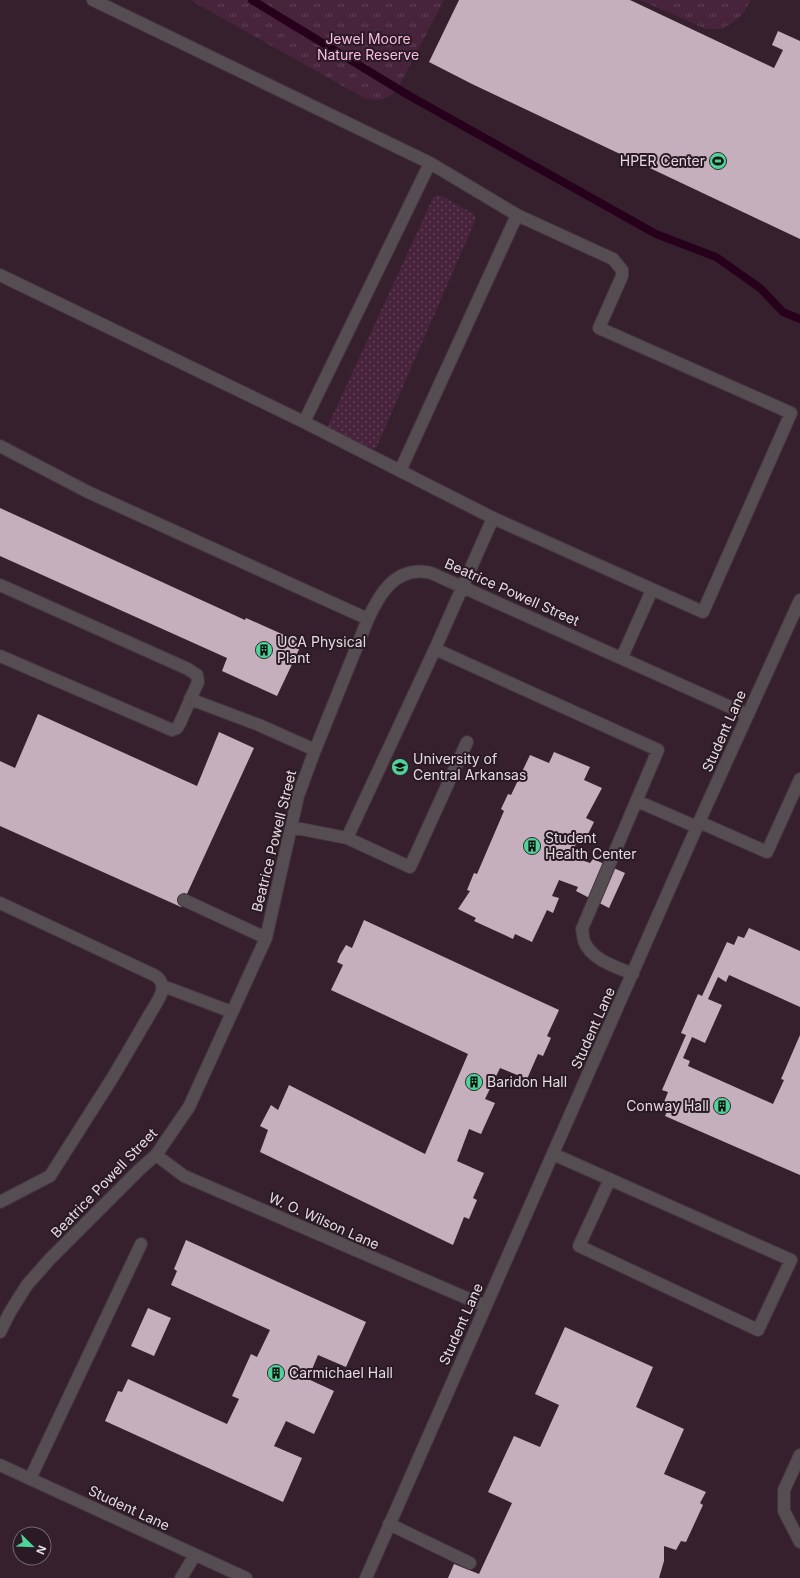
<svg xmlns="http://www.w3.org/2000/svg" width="800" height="1578" viewBox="0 0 800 1578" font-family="Inter,sans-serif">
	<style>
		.built { fill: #36202e; fill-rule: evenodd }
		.grass { fill: url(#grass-dots) }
		.park { fill: url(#park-tufts) }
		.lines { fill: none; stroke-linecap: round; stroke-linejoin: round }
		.stream { stroke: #27001c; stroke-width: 8 }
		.building { fill: #c5afbc }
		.minor-casing { stroke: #44353e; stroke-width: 14 }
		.minor { stroke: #564d52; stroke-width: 12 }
		.labels { text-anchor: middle; stroke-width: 4; stroke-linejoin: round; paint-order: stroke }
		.park-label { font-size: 14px; fill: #fabde3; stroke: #2a1a24 }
		.poi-label { font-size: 14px; fill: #e6dae1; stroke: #2a1a24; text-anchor: start }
		.street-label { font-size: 14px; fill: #e6dae1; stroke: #2a1a24 }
	</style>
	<defs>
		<pattern id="grass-dots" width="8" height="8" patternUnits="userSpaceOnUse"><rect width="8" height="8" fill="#48233c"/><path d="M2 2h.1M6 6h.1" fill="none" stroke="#624258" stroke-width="1.8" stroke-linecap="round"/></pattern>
		<pattern id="park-tufts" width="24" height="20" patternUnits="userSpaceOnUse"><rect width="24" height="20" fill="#48233c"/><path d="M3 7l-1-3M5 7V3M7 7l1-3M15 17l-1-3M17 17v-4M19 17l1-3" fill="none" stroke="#624258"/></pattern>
	</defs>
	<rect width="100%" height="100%" fill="#2a1a24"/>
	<!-- built -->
	<path class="built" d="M 0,0 L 800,0 L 800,1578 L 0,1578 ZM 20,1534 L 44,1534 L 44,1558 L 20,1558 Z"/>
	<!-- grass -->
	<path class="grass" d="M 437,195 L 442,196 L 472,213 L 475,217 L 475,221 L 377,446 L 373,450 L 371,450 L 327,428 L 433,198 Z"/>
	<!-- park -->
	<path class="park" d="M 190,0 L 444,0 L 398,88 C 389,100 378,102 364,98 Z
		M 640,0 L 751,0 L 743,13 L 734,22 L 721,29 L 706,29 Z"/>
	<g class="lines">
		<!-- stream -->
		<path class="stream" d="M 252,0 L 408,95 L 656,234 L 716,257 L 760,288 L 783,312 L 800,319"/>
	</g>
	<!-- building -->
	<path class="building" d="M 459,0 L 630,0 L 774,68 L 783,50 L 772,45 L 778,31 L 800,41 L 800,239 L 472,84 L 429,62 Z
		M 0,508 L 245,620 L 246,618 L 302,643 L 277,696 L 222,671 L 227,658 L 0,556 Z
		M 38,714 L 197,786 L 219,732 L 254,748 L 181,907 L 0,826 L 0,761 L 15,768 Z
		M 554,752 L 590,767 L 584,780 L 602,788 L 586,818 L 594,822 L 587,836 L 581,834 L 570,856 L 590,863 L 593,859 L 625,873 L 609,908 L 576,891 L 578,887 L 559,880 L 552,896 L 559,898 L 553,913 L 547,910 L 532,942 L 515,934 L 513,939 L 474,921 L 476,918 L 458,909 L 470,891 L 467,890 L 474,873 L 477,874 L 504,811 L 501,809 L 508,794 L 511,795 L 530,755 L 549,763 Z
		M 364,920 L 559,1010 L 547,1036 L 551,1038 L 543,1056 L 538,1054 L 527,1079 L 500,1068 L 485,1099 L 495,1103 L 481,1134 L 469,1129 L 457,1161 L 484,1173 L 473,1198 L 477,1200 L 469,1219 L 464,1217 L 453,1245 L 260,1152 L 268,1130 L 260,1126 L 271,1105 L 278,1110 L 289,1085 L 425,1154 L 468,1054 L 331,990 L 343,965 L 337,962 L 340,955 L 346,945 L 352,948 Z
		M 749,928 L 800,951 L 800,1007 L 729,975 L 726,982 L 718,977 L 708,999 L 722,1005 L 705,1043 L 692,1037 L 683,1058 L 690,1061 L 688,1066 L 773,1104 L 784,1080 L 781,1079 L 800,1035 L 800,1175 L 665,1116 L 670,1105 L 664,1102 L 668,1092 L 662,1090 L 686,1035 L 681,1033 L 698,994 L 702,996 L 727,942 L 734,945 L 738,936 L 744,938 Z
		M 186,1240 L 366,1322 L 346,1367 L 318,1355 L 308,1379 L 334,1391 L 314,1434 L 286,1421 L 274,1446 L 302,1458 L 283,1502 L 105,1421 L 118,1391 L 122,1392 L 128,1379 L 227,1424 L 239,1399 L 232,1396 L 251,1354 L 257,1357 L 270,1330 L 171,1285 L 177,1271 L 174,1269 Z
		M 148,1308 L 171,1318 L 154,1356 L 131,1346 Z
		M 565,1327 L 653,1367 L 636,1407 L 684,1429 L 664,1474 L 706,1492 L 700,1503 L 703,1505 L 686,1542 L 681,1541 L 676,1550 L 664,1546 L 664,1561 L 659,1578 L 448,1578 L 454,1564 L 479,1574 L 512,1503 L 488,1492 L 514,1436 L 540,1447 L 559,1405 L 535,1394 Z"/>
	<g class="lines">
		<!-- minor casing -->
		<g class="minor-casing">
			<path id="minor" d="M 0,275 L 304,422 L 493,518 L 703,612 L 791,413 L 599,328 L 622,276 L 622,270 L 613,259 L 517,215 L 430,163 L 93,0
				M 304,422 L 430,163
				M 0,446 L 88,492 L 368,619
				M 400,471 L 517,215
				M 0,585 L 188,669 L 197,675 L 198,682 L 180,723 L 177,728 L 172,730 L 0,656
				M 435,649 L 658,750 L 582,929 C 583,933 583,937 584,941 C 591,960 617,967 633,974
				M 622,657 L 652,590
				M 190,699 L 259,725 L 315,750
				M 637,801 L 697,827
				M 699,822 L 767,852 L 800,779
				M 291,827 L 347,838 L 410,867 L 467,742
				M 347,838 L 435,649 L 493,518
				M 184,900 L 266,938
				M 0,903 L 154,975 C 166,982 163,992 157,1002 L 113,1077 L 50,1176 L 0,1202
				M 163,986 L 232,1012
				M 553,1154 L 791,1260 L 758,1330 L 579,1246 L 610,1179
				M 156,1155 L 184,1176 L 485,1306
				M 0,1332 L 10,1312 L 27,1285 L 50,1259 L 140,1169 L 156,1155 L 189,1107 L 266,938 L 298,796 L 315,750 L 368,619 C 379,595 394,568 426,572 C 430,572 436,575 440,577 L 748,715
				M 800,1455 L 784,1490 L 784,1511 L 800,1542
				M 0,1465 L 246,1578
				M 30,1479 L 141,1244
				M 389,1524 L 470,1563
				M 181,1578 L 195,1555
				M 366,1578 L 699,822 L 800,600"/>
		</g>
		<!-- minor -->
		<use href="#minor" class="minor"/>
	</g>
	<!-- icons -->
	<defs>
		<g id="stadium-disc" transform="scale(0.9)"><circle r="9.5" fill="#4ed399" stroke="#2a1a24"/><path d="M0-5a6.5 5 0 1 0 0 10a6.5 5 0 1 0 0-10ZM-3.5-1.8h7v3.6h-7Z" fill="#111"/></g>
		<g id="building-disc" transform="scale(0.9)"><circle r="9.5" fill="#4ed399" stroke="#2a1a24"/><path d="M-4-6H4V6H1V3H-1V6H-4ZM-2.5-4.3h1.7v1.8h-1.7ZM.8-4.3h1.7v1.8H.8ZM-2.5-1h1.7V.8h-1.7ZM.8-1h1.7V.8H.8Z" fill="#111"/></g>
		<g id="university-disc" transform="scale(0.9)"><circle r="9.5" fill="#4ed399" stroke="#2a1a24"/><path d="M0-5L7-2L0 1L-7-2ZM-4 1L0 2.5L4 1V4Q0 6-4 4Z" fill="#111"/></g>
	</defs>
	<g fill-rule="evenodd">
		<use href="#stadium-disc" x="718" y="161"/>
		<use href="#building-disc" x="264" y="650"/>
		<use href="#university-disc" x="400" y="767"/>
		<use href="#building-disc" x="532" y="846"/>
		<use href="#building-disc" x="474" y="1082"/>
		<use href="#building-disc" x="722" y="1106"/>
		<use href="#building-disc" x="276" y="1373"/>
	</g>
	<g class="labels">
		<!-- park labels -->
		<g class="park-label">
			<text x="368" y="44">Jewel Moore<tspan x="368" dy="16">Nature Reserve</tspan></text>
		</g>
		<!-- poi labels -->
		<g class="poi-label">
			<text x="705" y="166" text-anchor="end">HPER Center</text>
			<text x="277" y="647">UCA Physical<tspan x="277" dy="16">Plant</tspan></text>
			<text x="413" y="764">University of<tspan x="413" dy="16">Central Arkansas</tspan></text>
			<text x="545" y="843">Student<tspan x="545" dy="16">Health Center</tspan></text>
			<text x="487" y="1087">Baridon Hall</text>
			<text x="709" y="1111" text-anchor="end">Conway Hall</text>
			<text x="289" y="1378">Carmichael Hall</text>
		</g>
		<!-- street labels -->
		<g class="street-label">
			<text transform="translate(512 592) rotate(24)" y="5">Beatrice Powell Street</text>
			<text transform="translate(724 731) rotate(-66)" y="5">Student Lane</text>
			<text transform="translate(274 841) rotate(-76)" y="5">Beatrice Powell Street</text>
			<text transform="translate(593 1028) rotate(-66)" y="5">Student Lane</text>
			<text transform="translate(104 1183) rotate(-46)" y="5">Beatrice Powell Street</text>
			<text transform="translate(324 1221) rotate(24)" y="5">W. O. Wilson Lane</text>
			<text transform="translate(461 1324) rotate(-66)" y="5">Student Lane</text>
			<text transform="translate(129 1508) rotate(25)" y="5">Student Lane</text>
		</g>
	</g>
	<!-- north arrow -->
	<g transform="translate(32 1546) rotate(113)"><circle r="19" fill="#2a1a24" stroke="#756770"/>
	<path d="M0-3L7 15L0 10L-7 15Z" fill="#4ed399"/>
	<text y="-6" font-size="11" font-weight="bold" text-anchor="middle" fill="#e6dae1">N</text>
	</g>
</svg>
